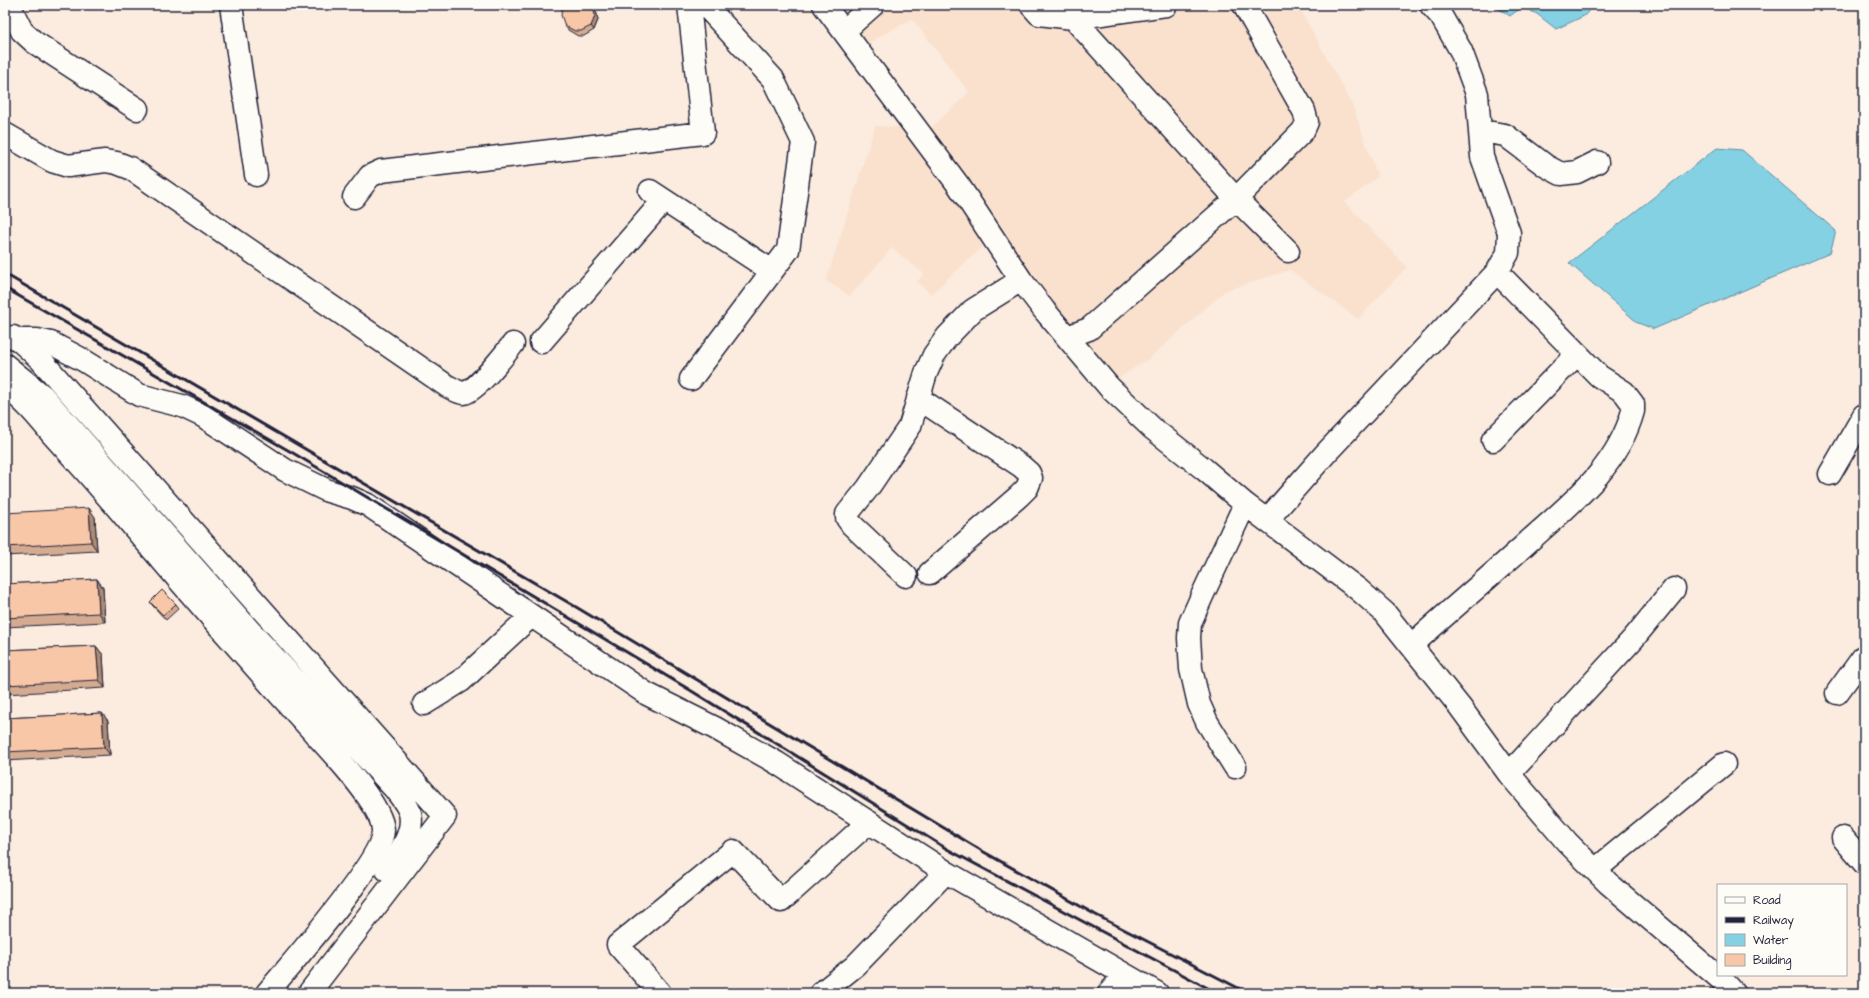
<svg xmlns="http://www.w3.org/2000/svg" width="1869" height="998" viewBox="0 0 1869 998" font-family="'Architects Daughter',sans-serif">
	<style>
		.built { fill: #fae1ce }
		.water { fill: #85d1e4; stroke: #5d8ba0 }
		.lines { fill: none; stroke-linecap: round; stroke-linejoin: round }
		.minor-casing { stroke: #22223b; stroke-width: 25 }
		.minor { stroke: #fdfcf7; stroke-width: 22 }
		.rail { stroke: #22223b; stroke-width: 3 }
		.wall { fill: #d4ab90; stroke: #22223b }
		.shaded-wall { fill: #ad8b75; stroke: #22223b }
		.building { fill: #f7c7a7; stroke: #22223b }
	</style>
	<rect width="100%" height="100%" fill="#fbecdf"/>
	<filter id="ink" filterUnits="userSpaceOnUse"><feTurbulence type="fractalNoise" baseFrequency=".025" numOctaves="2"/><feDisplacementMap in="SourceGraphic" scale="8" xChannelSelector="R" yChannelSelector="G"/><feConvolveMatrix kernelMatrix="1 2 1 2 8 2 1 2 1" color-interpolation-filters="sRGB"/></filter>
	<g filter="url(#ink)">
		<!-- built -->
		<path class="built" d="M 835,5 L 1298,5 L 1352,104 L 1378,177 L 1345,202 L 1407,267 L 1358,319 L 1290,270 L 1225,291 L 1150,358 L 1114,381 L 997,234 L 931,294 L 917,282 L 924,274 L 892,248 L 850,296 L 826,281 L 875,126 L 930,129 L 969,92 L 912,19 L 868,43 Z"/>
		<!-- water -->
		<path class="water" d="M 1493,5 L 1594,5 L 1584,16 L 1556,29 L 1537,14 L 1522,7 L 1510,16 Z
			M 1717,148 L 1742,150 L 1836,231 L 1830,253 L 1654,329 L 1638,323 L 1569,263 Z"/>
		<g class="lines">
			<!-- minor casing -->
			<g class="minor-casing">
				<path id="minor" d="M 9,5 L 22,31 L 34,42 L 137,109
					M 231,5 L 256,175
					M 824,5 L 959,186 L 1021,280 L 1044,310 L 1109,387 L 1152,428 L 1204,469 L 1245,504 L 1359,590 L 1385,613 L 1460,707 L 1509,774 L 1567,842 L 1608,883 L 1724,982 L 1734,993
					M 1031,5 L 1039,14 L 1073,18 L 1236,199 L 1089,329 L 1067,337
					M 1244,5 L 1304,111 L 1307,122 L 1303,131 L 1236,199 L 1288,251
					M 1073,18 L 1166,5
					M 845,30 L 873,5
					M 1481,131 L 1505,135 L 1546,166 L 1561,174 L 1577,172 L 1597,162
					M 5,134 L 52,161 L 68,166 L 105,161 L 117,163 L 130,168 L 447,386 C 452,388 458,393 464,393 C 476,391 505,354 513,344
					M 650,191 L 772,271
					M 354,197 L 370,176 L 381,171 L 703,133 L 689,5
					M 13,337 L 19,340 L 40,359 L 445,816 L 309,993
					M 19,340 L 37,340 L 51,343 L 83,360 L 139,395 L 182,406 L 203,416 L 285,470 L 328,491 L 352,498 L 368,505 L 647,694 L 715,728 L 777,763 L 946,872 L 1157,993
					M 541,342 L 664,200
					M 5,365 L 43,396 L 250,631 L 395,789 C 400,796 408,805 410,813 C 415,833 398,855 387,870
					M 691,379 L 788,250 L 803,142 L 773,79 L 705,5
					M 5,386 C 23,399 38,417 52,434 C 75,459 98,485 120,511 C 181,584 244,655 307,725 C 326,746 382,803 383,830 C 385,858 289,966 267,993
					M 918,398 L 1021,466 L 1029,473 L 1031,478 L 1027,488 L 1019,496 L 930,573
					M 1493,440 L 1577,354
					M 1830,474 L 1864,415
					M 1267,520 L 1326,453 L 1497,272 L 1508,253 L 1509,233 L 1482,157 L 1477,94 L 1461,51 L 1441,16 L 1431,5
					M 906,576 L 852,525 L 847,518 L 847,514 L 868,488 L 910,426 L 926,373 L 934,355 L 947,337 L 973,310 L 1021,280
					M 1412,645 C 1450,610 1490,577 1528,542 C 1570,504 1617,469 1633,411 L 1633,404 L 1624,392 L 1599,376 L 1497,272
					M 1837,693 L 1864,656
					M 424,704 L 461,681 L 531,616
					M 1235,767 L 1207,722 L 1199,704 L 1191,669 L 1189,638 L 1190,623 L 1202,596 L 1245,504
					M 1509,774 L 1633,639 L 1674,589
					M 1843,838 L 1864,863
					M 1595,870 L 1724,764
					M 660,993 L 618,945 L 733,851 L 781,901 L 869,822
					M 821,993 L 855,966 L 946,872
					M 1109,993 L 1125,975"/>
			</g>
			<!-- minor -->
			<use href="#minor" class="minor"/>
			<!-- rail -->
			<path class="rail" d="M 5,274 L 576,607 L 984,852 L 1096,915 L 1248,993
				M 5,288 L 293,453 L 690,690 L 947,849 L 1217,993"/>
		</g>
		<!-- wall -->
		<path class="wall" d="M 596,10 L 598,20 L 594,30 L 584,36 L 578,36 L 568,30 L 565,26 Z
			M 5,513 L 95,517 L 97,551 L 5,556 Z
			M 97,579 L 103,588 L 105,622 L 5,627 L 5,584 Z
			M 150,602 L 176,604 L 179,608 L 166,620 L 153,606 Z
			M 96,646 L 103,655 L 105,688 L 5,694 L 5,650 Z
			M 102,713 L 108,721 L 110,755 L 5,761 L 5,718 Z"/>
		<!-- shaded-wall -->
		<path class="shaded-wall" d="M 593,5 L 596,10 L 598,20 L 594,30 L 591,26 Z
			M 89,508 L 95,517 L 97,551 L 91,542 Z
			M 97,579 L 103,588 L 105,622 L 99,613 Z
			M 96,646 L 103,655 L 105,688 L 99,680 Z
			M 102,713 L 108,721 L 110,755 L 104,747 Z"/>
		<!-- building -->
		<path class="building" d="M 565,5 L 593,5 L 595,16 L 591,26 L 581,31 L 575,31 L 565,26 L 561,15 L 562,9 Z
			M 89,508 L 91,542 L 5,547 L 5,513 Z
			M 97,579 L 99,613 L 5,618 L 5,584 Z
			M 162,590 L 176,604 L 163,615 L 150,602 Z
			M 96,646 L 99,680 L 5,685 L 5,650 Z
			M 102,713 L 104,747 L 5,752 L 5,718 Z"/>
	</g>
	<!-- margin -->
	<rect width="1869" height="998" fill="none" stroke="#fdfcf7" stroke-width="20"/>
	<rect x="10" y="10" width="1849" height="978" fill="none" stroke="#22223b" stroke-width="1.5" filter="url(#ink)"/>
	<!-- legend -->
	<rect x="1717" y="884" width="130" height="92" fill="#fdfcf7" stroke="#a5a5ac"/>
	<rect x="1725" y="897" width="20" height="6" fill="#fdfcf7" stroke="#a5a5ac"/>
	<text x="1753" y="904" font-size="12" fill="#22223b">Road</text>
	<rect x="1725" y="917" width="20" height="6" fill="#22223b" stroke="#a5a5ac"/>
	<text x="1753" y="924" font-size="12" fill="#22223b">Railway</text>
	<rect x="1725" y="934" width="20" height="12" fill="#85d1e4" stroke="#a5a5ac"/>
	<text x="1753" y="944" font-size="12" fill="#22223b">Water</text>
	<rect x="1725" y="954" width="20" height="12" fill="#f7c7a7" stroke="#a5a5ac"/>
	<text x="1753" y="964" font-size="12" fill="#22223b">Building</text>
</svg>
